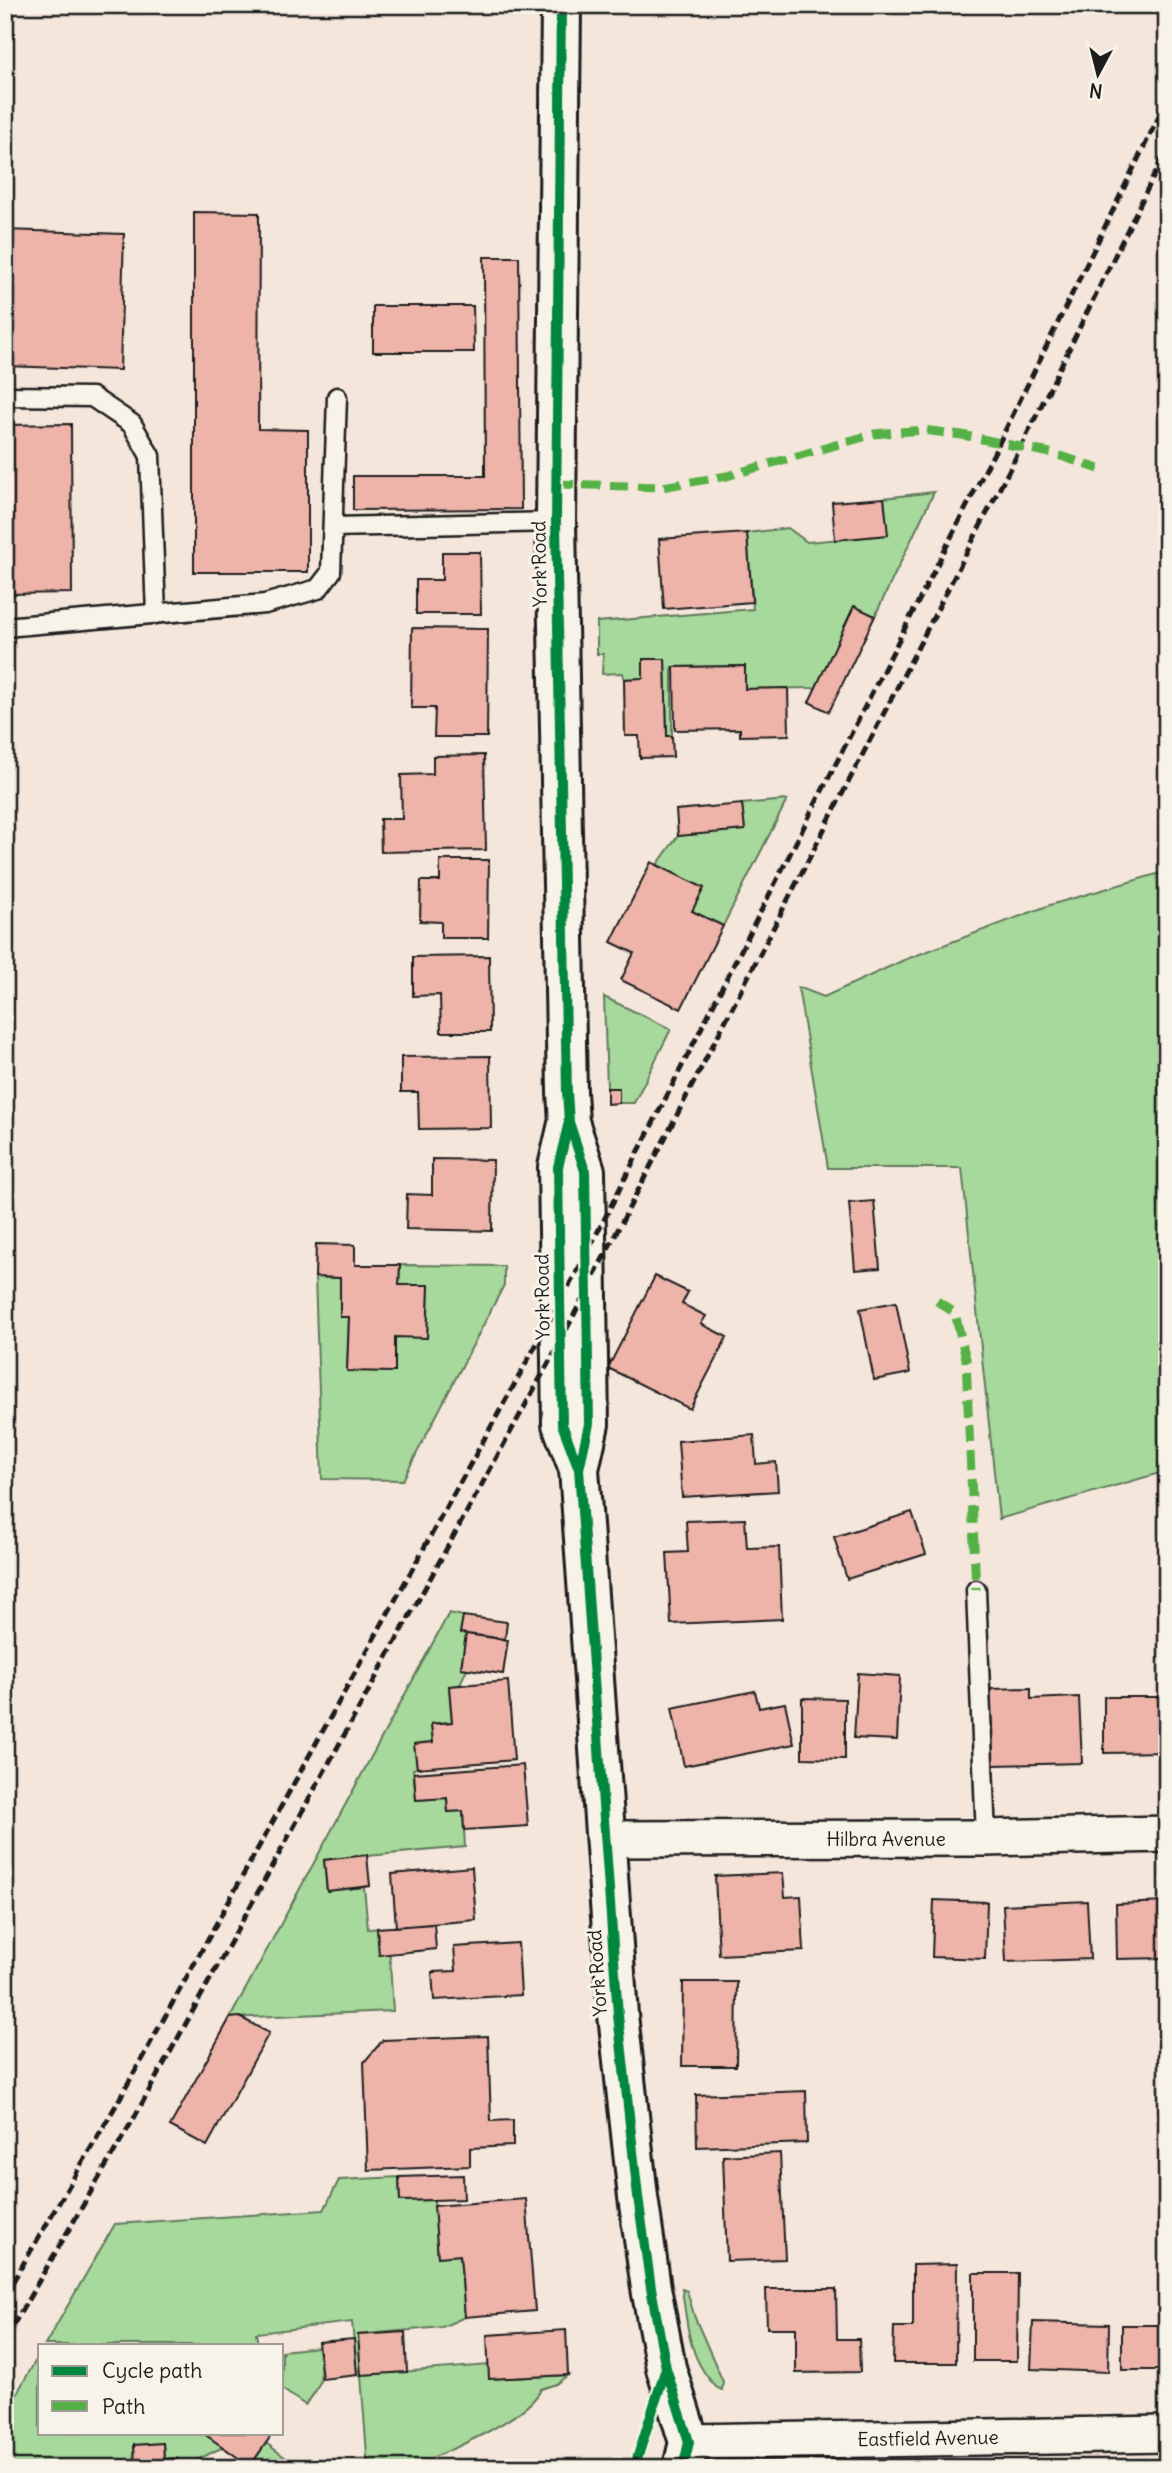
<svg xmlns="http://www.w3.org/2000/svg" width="1172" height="2473" viewBox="0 0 1172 2473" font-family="Delius,sans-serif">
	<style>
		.green { fill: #a6d99b; stroke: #617a5c; stroke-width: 2 }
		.building { fill: #eeb4aa; stroke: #1c1c1c; stroke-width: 2 }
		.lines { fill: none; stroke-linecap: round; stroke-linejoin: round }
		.service-casing { stroke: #1c1c1c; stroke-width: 23 }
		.minor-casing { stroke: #1c1c1c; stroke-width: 40 }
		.tertiary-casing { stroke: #1c1c1c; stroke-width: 44 }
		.service { stroke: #f7f3e8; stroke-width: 18 }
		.minor { stroke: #f7f3e8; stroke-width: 35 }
		.tertiary { stroke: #f7f3e8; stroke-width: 38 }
		.rail { stroke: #1c1c1c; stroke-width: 5; stroke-dasharray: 10 5; stroke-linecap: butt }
		.quiet { stroke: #55b145; stroke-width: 9; stroke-dasharray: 18 9; stroke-linecap: butt }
		.cycleway-casing { stroke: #f7f3e8; stroke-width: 15 }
		.cycleway { stroke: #00873e; stroke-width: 10 }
		.labels { text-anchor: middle; stroke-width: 6; stroke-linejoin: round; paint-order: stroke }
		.street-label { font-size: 19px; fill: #1c1c1c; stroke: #f7f3e8 }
	</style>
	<rect width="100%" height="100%" fill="#f5e6dc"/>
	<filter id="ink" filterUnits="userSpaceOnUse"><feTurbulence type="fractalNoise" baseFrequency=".0143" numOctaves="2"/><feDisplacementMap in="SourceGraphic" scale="14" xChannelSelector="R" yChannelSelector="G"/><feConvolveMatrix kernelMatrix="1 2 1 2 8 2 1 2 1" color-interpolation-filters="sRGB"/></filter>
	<g filter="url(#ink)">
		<!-- green -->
		<path class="green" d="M 934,492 L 875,616 L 854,607 L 816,688 L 745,689 L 744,666 L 672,667 L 672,736 L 667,736 L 665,659 L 643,659 L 643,678 L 624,679 L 623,673 L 602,674 L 603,654 L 597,654 L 597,622 L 753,609 L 747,533 L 788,528 L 807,542 L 887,535 L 884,498 Z
			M 787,800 L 723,926 L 692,911 L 703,888 L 657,865 L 678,836 L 745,829 L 742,804 Z
			M 1167,871 L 1167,1471 L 999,1519 L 962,1168 L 828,1168 L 798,987 L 824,997 L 904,960 L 1050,905 Z
			M 604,997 L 671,1029 L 634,1103 L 619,1103 L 619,1088 L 607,1088 Z
			M 400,1265 L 504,1266 L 504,1285 L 403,1480 L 322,1479 L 315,1277 L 340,1278 L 340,1316 L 349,1317 L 347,1371 L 395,1371 L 395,1337 L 427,1337 L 429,1285 L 399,1285 Z
			M 449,1613 L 463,1616 L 466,1634 L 461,1668 L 467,1669 L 459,1686 L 449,1687 L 452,1722 L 431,1724 L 433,1742 L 415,1744 L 417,1768 L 413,1769 L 416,1800 L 447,1798 L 448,1812 L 463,1811 L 465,1847 L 324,1860 L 327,1891 L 364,1887 L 368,1929 L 388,1928 L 393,2011 L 230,2018 Z
			M 399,2177 L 400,2201 L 434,2200 L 438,2257 L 460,2255 L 465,2317 L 442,2327 L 359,2335 L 361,2375 L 489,2365 L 490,2379 L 568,2375 L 556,2384 L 541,2389 C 529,2418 437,2458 406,2467 C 394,2470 380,2468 368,2468 L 361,2376 L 357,2375 L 352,2322 L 256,2333 L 258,2345 L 45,2345 L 115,2224 L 324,2210 L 339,2180 Z
			M 682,2289 L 687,2291 L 695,2318 L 723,2382 L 722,2390 C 716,2388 714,2385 710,2380 C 688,2354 687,2322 682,2289 Z
			M 318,2347 C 321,2377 326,2381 305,2405 L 282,2389 L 282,2351 Z
			M 40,2353 L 40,2433 L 203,2433 L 223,2447 L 181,2468 L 164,2459 L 163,2443 L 134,2445 L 135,2464 L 94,2468 L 5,2468 L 5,2414 Z
			M 266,2443 L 298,2467 L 329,2462 L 335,2468 L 249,2468 Z"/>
		<!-- building -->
		<path class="building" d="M 194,212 L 259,213 L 258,429 L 308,430 L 308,572 L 194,572 Z
			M 5,230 L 124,234 L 120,370 L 5,366 Z
			M 484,257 L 519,257 L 521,509 L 353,510 L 353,476 L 485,476 Z
			M 373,306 L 473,306 L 474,352 L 373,352 Z
			M 71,424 L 72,593 L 5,594 L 5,425 Z
			M 884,498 L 888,535 L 835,540 L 832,502 Z
			M 747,533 L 752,602 L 664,609 L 659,539 Z
			M 442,552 L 480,552 L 481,614 L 416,614 L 416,580 L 442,580 Z
			M 854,606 L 875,616 L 829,712 L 809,702 Z
			M 412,628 L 488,629 L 487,737 L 434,737 L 435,708 L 411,708 Z
			M 643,659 L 665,659 L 667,736 L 672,736 L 673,757 L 640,758 L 639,736 L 625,736 L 624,679 L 643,678 Z
			M 745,666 L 745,689 L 788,688 L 789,735 L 740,736 L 740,729 L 675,730 L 674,667 Z
			M 484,755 L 486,850 L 381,852 L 380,819 L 402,819 L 401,775 L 433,774 L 433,756 Z
			M 742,804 L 745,830 L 678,836 L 676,810 Z
			M 440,860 L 489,860 L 488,938 L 441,938 L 441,922 L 420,921 L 421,881 L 440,881 Z
			M 651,862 L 704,888 L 692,911 L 723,926 L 681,1009 L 621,980 L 634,953 L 611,942 Z
			M 489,956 L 490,1032 L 441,1032 L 440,995 L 413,996 L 413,957 Z
			M 490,1056 L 491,1128 L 419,1129 L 418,1092 L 401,1092 L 401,1057 Z
			M 607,1088 L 619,1088 L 619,1103 L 607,1104 Z
			M 432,1159 L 493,1160 L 492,1231 L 406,1229 L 407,1194 L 432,1195 Z
			M 874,1201 L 880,1268 L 855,1270 L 849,1203 Z
			M 316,1244 L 355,1245 L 355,1265 L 400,1265 L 399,1285 L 429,1285 L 427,1338 L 395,1337 L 395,1372 L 347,1371 L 349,1317 L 340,1317 L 340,1278 L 315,1277 Z
			M 655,1276 L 688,1292 L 682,1304 L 706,1316 L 701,1324 L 727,1337 L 690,1409 L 608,1368 Z
			M 896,1302 L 910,1373 L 874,1380 L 860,1309 Z
			M 754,1435 L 756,1464 L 776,1462 L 778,1491 L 682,1497 L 678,1441 Z
			M 912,1512 L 926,1554 L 847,1579 L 834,1537 Z
			M 745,1519 L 747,1548 L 779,1547 L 782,1619 L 671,1624 L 667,1553 L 688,1552 L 686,1521 Z
			M 463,1616 L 507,1622 L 505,1639 L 460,1633 Z
			M 466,1634 L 508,1640 L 503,1674 L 461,1668 Z
			M 858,1673 L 900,1676 L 897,1740 L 854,1738 Z
			M 508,1681 L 514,1760 L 417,1768 L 414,1744 L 433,1742 L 431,1724 L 452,1722 L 449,1686 Z
			M 1031,1688 L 1031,1699 L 1079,1697 L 1082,1763 L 993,1765 L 990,1689 Z
			M 755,1691 L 759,1708 L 785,1703 L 794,1744 L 684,1766 L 672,1708 Z
			M 1104,1697 L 1167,1697 L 1167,1752 L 1104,1753 Z
			M 802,1698 L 845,1699 L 845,1759 L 802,1758 Z
			M 523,1765 L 528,1826 L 464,1830 L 463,1811 L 448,1812 L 447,1798 L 416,1800 L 414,1773 Z
			M 367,1855 L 370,1886 L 327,1891 L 324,1860 Z
			M 472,1867 L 476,1920 L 396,1927 L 392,1874 Z
			M 783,1873 L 785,1897 L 801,1896 L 804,1951 L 719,1955 L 715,1876 Z
			M 934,1900 L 987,1902 L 985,1959 L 932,1957 Z
			M 1087,1901 L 1090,1959 L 1006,1962 L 1003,1905 Z
			M 1167,1902 L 1167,1958 L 1117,1959 L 1116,1904 Z
			M 434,1924 L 436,1949 L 379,1955 L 377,1928 Z
			M 518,1943 L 521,1995 L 434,2000 L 432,1972 L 456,1971 L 454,1947 Z
			M 683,1982 L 737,1982 L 736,2066 L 682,2066 Z
			M 240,2017 L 269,2033 L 207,2146 L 170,2126 L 230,2018 Z
			M 488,2036 L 491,2121 L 513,2120 L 513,2146 L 470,2148 L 470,2166 L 368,2170 L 364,2062 L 383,2040 Z
			M 806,2091 L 807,2143 L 697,2147 L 696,2095 Z
			M 780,2153 L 785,2259 L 727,2261 L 723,2156 Z
			M 463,2175 L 464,2199 L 400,2201 L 399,2177 Z
			M 526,2199 L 535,2311 L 465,2317 L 460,2255 L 438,2257 L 434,2206 Z
			M 957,2264 L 956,2363 L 893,2363 L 894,2327 L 913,2327 L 913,2265 Z
			M 973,2273 L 1018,2273 L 1017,2361 L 973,2361 Z
			M 766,2289 L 836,2289 L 837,2339 L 859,2339 L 860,2372 L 796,2373 L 796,2328 L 767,2328 Z
			M 1033,2322 L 1109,2324 L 1108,2372 L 1031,2369 Z
			M 1122,2325 L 1167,2325 L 1167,2370 L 1122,2370 Z
			M 566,2330 L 568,2375 L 489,2379 L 487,2335 Z
			M 405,2332 L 407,2372 L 361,2375 L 358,2335 Z
			M 354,2339 L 357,2375 L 322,2379 L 318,2342 Z
			M 203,2433 L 273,2433 L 250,2466 Z
			M 163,2443 L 164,2459 L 177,2458 L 178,2468 L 94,2468 L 135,2464 L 134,2445 Z"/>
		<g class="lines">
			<!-- service casing -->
			<g class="service-casing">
				<path id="service" d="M 5,396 L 92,397 L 132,424 L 150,456 L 156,614
					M 334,527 L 556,522
					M 5,627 L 265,604 L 318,589 L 331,572 L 337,397
					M 976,1590 L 986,1838"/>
			</g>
			<!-- minor casing -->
			<g class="minor-casing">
				<path id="minor" d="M 605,1839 L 986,1838 L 1167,1834
					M 689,2442 L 1167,2434"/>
			</g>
			<!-- tertiary casing -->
			<g class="tertiary-casing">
				<path id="tertiary" d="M 561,5 L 556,522 L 567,1092 L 569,1122 L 585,1171 L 589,1424 L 579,1469
					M 568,1124 L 558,1167 L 562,1424 L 579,1469 L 618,2015 L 638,2197 L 651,2288 L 666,2368 L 689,2442 L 683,2468"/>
			</g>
			<!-- service -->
			<use href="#service" class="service"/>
			<!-- minor -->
			<use href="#minor" class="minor"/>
			<!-- tertiary -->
			<use href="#tertiary" class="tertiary"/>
			<!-- rail -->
			<path class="rail" d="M 5,2295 L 115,2107 L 587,1253 L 999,443 L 1167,100
				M 5,2339 L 134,2118 L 560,1342 L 1021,447 L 1167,149"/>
			<!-- quiet -->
			<path class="quiet" d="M 556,484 L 662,487 L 727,476 L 874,434 L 923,430 L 962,435 L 1055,454 L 1099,469
				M 937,1301 L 955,1313 L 966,1359 L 976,1590"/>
			<!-- cycleway casing -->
			<g class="cycleway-casing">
				<path id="cycleway" d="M 561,5 L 556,522 L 567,1092 L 569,1122 L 585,1171 L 589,1424 L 579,1469
					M 569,1122 L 558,1167 L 562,1424 L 579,1469 L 618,2015 L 638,2197 L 651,2288 L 666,2368 L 689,2442 L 683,2468
					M 638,2468 L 637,2459 L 666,2368"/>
			</g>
			<!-- cycleway -->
			<use href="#cycleway" class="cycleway"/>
		</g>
	</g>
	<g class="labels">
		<!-- street labels -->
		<g class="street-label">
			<text transform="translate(539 564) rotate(-91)" y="7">York Road</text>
			<text transform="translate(542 1297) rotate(-91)" y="7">York Road</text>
			<text x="886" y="1846">Hilbra Avenue</text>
			<text transform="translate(597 1973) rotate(-94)" y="7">York Road</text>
			<text transform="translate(928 2438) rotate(-1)" y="7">Eastfield Avenue</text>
		</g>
	</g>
	<!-- margin -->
	<rect width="1172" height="2473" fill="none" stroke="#f7f3e8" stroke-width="28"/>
	<rect x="14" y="14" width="1144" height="2445" fill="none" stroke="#1c1c1c" stroke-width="2.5" filter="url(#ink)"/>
	<!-- legend -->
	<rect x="38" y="2344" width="245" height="91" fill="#f7f3e8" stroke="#9f9d96" stroke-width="2"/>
	<rect x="52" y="2366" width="35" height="10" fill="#00873e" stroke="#9f9d96" stroke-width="2"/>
	<text x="102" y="2378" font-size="21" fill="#1c1c1c">Cycle path</text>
	<rect x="52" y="2401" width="35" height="10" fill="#55b145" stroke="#9f9d96" stroke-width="2"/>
	<text x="102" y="2414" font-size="21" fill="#1c1c1c">Path</text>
	<!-- north arrow -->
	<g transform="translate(1098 74) rotate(187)" stroke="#f7f3e8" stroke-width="5" paint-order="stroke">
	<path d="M0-5L12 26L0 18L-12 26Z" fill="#1c1c1c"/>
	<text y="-10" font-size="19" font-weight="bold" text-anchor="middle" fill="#1c1c1c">N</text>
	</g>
</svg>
